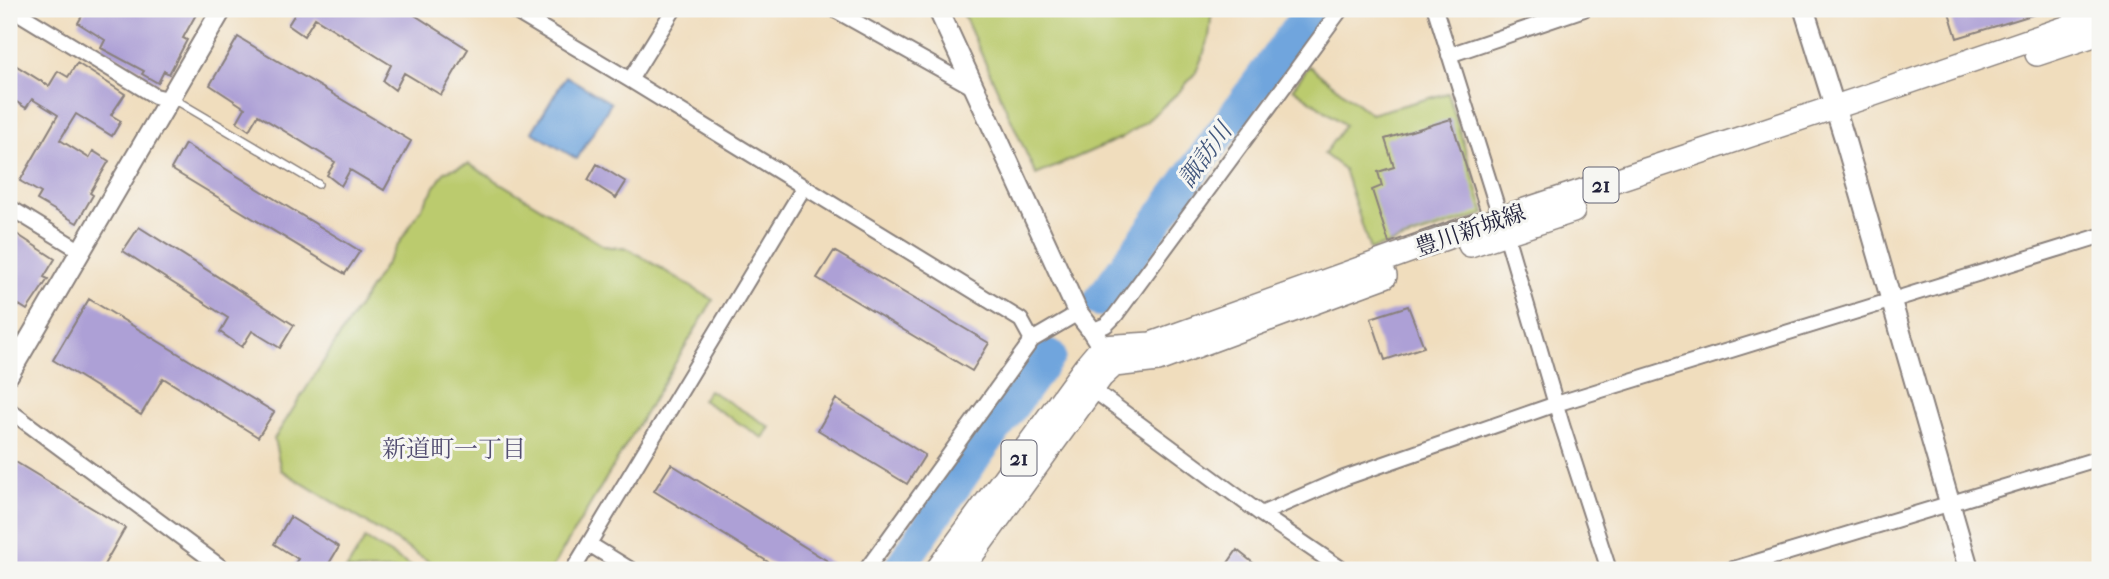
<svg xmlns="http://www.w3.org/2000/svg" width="2109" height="579" viewBox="0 0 2109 579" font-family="'IM FELL French Canon','Noto Serif JP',serif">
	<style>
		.green { fill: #bbcb6e; stroke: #6e7654; stroke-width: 2 }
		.water { fill: #6fa5dd; stroke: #48648c; stroke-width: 2 }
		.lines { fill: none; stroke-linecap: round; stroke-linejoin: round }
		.river { stroke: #6fa5dd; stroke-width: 32 }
		.building { fill: #ada0d6 }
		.lane-casing { stroke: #89807c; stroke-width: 10 }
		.street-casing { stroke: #89807c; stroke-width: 18 }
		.secondary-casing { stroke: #89807c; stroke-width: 23 }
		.primary-casing { stroke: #89807c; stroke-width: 26 }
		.lane { stroke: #fff; stroke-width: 7 }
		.street { stroke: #fff; stroke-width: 14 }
		.secondary { stroke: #fff; stroke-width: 19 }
		.primary { stroke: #fff; stroke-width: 23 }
		.labels { text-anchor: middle; stroke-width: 6; stroke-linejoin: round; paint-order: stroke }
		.shield { fill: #f6f6f2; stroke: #626272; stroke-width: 2 }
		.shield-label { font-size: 21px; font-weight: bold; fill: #22223b }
		.street-label { font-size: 23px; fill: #22223b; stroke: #f6f6f2 }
		.water-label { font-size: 24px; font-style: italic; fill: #41567c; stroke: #f6f6f2 }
		.neighbourhood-label { font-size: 24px; fill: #534e71; stroke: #f6f6f2 }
	</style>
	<rect width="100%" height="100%" fill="#f6f6f2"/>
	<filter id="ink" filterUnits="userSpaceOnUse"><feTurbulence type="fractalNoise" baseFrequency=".0143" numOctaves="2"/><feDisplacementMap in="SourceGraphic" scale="14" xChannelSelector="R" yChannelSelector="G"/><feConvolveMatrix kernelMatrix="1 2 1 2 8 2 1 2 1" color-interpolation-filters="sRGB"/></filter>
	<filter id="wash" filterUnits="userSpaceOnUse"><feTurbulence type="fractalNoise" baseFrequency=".00686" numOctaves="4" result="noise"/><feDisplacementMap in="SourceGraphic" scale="28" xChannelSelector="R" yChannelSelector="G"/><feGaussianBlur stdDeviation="1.57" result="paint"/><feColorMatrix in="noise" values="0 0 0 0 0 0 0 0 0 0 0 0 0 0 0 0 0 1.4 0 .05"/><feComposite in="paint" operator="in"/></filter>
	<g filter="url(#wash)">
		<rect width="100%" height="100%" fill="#f0ddbd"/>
		<!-- green -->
		<path class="green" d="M 961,9 L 1212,9 L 1209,38 L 1204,53 L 1196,72 L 1182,89 L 1147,121 L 1121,138 L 1036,175 Z
			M 1309,66 L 1371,114 L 1448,93 L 1485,214 L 1370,250 L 1344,169 L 1324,154 L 1345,125 L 1293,88 Z
			M 469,164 L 604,246 L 629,249 L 713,300 L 551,570 L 443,570 L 281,470 L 274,439 L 445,171 Z
			M 709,390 L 770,427 L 763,438 L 702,400 Z
			M 365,539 L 417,570 L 346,570 Z"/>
		<!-- water -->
		<path class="water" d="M 566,76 L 611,103 L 577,159 L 532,132 Z"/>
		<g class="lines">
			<!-- river -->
			<path class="river" d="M 1099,301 L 1311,9
				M 898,570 L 974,459 L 1050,355"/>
		</g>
		<g id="blocks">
			<!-- building -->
			<path class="building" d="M 86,9 L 199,9 L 183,38 L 187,40 L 169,74 L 164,71 L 158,83 L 142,74 L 144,71 L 101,48 L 105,40 L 78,23 Z
				M 298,9 L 405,9 L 468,49 L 441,95 L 404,73 L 395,90 L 383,81 L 391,65 L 315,18 L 304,36 L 288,25 Z
				M 1948,9 L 2041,9 L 2042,12 L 1957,38 Z
				M 238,37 L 411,141 L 384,190 L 350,170 L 341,186 L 327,175 L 335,162 L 258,115 L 249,130 L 237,122 L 245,108 L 210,85 Z
				M 77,63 L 125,94 L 111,115 L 121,121 L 112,136 L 76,114 L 60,140 L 89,158 L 93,151 L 109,161 L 90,193 L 93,195 L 77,223 L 37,200 L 41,193 L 20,181 L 58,115 L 32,99 L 26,108 L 9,97 L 9,75 L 15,65 L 49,86 L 58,71 L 68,77 Z
				M 1451,119 L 1480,211 L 1389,243 L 1372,190 L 1382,186 L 1378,172 L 1394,167 L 1385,139 Z
				M 185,144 L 360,251 L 345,274 L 171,169 Z
				M 597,164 L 626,182 L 616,198 L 588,180 Z
				M 139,227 L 294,325 L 280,348 L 252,331 L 242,347 L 220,332 L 228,318 L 123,251 Z
				M 9,229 L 55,259 L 44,277 L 48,279 L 27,310 L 19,305 L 9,322 Z
				M 834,251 L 989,343 L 972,371 L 817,278 Z
				M 89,299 L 274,412 L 258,437 L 163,378 L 141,415 L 53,360 Z
				M 1408,306 L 1424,347 L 1385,360 L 1371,318 Z
				M 836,399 L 925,455 L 907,484 L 818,430 Z
				M 9,458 L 125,528 L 101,570 L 9,570 Z
				M 671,464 L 842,570 L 781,570 L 654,491 Z
				M 290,517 L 339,547 L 325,570 L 290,570 L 298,559 L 274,544 Z
				M 1237,550 L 1262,570 L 1223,570 Z"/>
		</g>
	</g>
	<g filter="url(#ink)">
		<use href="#blocks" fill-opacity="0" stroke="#89807c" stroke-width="2"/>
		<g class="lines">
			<!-- lane casing -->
			<g class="lane-casing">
				<path id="lane" d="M 170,99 L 179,102 L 318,184"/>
			</g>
			<!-- street casing -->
			<g class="street-casing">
				<path id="street" d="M 12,9 L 155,96 L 168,99
					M 511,9 L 630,80 L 1021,320 L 1032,340
					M 833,9 L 974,88
					M 1435,9 L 1510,248 L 1562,425 L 1609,570
					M 1449,55 L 1584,9
					M 630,80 L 674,9
					M 9,207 L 81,251
					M 1092,331 L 1106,325 L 1115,316 L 1341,9
					M 1092,389 L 1261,514 L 1343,570
					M 9,410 L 225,570
					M 1261,514 L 1344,478 L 1556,404 L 2100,236
					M 589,544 L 631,570
					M 573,570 L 804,187
					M 866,570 L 1032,340 L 1078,313
					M 1730,570 L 2100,458"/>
			</g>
			<!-- secondary casing -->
			<g class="secondary-casing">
				<path id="secondary" d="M 938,9 L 1078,313 L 1092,331 L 1110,359
					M 1804,9 L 1845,140 L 1969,570
					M 9,374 L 222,9"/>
			</g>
			<!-- primary casing -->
			<g class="primary-casing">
				<path id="primary" d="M 2037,54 L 2100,33
					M 1470,245 L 1573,211
					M 937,570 L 1086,366 L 1102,347 L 1151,344 L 1501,218 L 1862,98 L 2100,16
					M 961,570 L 1101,377 L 1114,365 L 1158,360 L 1385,276"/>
			</g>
			<!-- lane -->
			<use href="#lane" class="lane"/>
			<!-- street -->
			<use href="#street" class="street"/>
			<!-- secondary -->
			<use href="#secondary" class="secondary"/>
			<!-- primary -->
			<use href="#primary" class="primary"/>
		</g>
	</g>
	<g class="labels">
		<!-- shield labels -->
		<g class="shield">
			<rect x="1583.5" y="167.5" width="35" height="35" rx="5"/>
			<rect x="1001.5" y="440.5" width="35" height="35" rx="5"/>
		</g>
		<g class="shield-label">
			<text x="1601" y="192">21</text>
			<text x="1019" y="465">21</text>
		</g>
		<!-- street labels -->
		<g class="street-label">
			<text transform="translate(1470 230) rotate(-19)" y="8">豊川新城線</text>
		</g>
		<!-- water labels -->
		<g class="water-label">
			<text transform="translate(1205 155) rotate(-54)" y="8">諏訪川</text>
		</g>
		<!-- neighbourhood labels -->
		<g class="neighbourhood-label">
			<text x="454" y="457">新道町一丁目</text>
		</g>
	</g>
	<!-- margin -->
	<rect width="2109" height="579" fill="none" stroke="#f6f6f2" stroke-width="35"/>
</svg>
